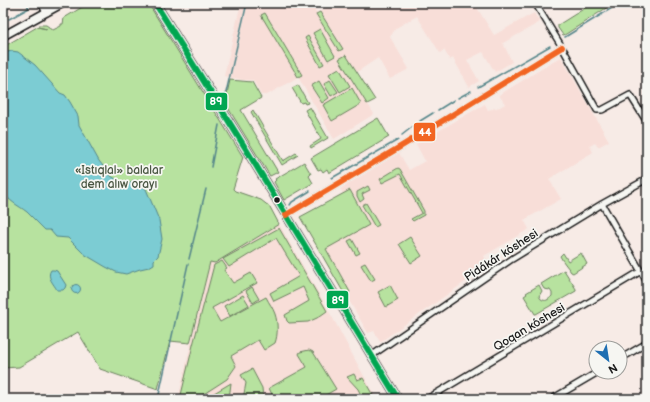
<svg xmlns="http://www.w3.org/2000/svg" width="650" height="402" viewBox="0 0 650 402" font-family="'Balsamiq Sans',sans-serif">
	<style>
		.built { fill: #f8ded8 }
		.green { fill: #b7e29f; stroke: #6a7f5e }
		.water { fill: #7bccd3; stroke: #55868a }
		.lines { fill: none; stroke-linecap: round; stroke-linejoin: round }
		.stream { stroke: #55868a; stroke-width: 1.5 }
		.street-casing { stroke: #1c1c1c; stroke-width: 8 }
		.secondary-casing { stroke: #1c1c1c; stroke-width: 10 }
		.street { stroke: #f6f6f2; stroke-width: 5 }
		.secondary { stroke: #f6f6f2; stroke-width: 7 }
		.bus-1-casing { stroke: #f6f6f2; stroke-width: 9 }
		.bus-2-casing { stroke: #f6f6f2; stroke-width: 9 }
		.bus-1 { stroke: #00a651; stroke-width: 6 }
		.bus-2 { stroke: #f26522; stroke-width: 6 }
		.bus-dot { fill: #1c1c1c; stroke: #f6f6f2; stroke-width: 1.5 }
		.labels { text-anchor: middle; stroke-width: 3.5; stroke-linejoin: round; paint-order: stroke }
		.park-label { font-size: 12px; fill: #4a5743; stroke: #f6f6f2 }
		.street-label { font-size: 12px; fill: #1c1c1c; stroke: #f6f6f2 }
		.line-badge { stroke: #f6f6f2; stroke-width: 1.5 }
		.badge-label { font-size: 11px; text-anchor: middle; font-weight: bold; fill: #fff }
	</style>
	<rect width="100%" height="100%" fill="#f7ebe6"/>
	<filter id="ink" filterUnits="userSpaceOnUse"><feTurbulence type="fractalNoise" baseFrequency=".025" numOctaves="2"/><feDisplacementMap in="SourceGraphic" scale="8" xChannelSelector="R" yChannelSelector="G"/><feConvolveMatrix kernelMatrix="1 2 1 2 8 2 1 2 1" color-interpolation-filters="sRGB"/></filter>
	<g filter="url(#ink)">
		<!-- built -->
		<path class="built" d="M 241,3 L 311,3 L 317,13 L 330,6 L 329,3 L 474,3 L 494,35 L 534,13 L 540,22 L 503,43 L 512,62 L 495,72 L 483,52 L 467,60 L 479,81 L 469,87 L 453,58 L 450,60 L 444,50 L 440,53 L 417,16 L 396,28 L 390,37 L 409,69 L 390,79 L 378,58 L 351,76 L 374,114 L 334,139 L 298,77 L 267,95 L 261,95 L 253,80 L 243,80 L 224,76 Z
			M 561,57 L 609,141 L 598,147 L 595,143 L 590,146 L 593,152 L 549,179 L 561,199 L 524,220 L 529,229 L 484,256 L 489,265 L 380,342 L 374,331 L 368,333 L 300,217 L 343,193 L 340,189 L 399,153 L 409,170 L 425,161 L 416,144 L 485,104 L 488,110 L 500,107 L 505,104 L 499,95 Z
			M 279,224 L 335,322 L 359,367 L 377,399 L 178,399 L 210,262 L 215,263 Z"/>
		<!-- green -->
		<path class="green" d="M 89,3 L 148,3 L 243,157 L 233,189 L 235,191 L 261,200 L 270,207 L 279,224 L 215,263 L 210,262 L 190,343 L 170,341 L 158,389 L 100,369 L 78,332 L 19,367 L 3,368 L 3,47 L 37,27 L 47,29 L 38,27 L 39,25 L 46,25 L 49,27 L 50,29 L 53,30 L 61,26 L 61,24 L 63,24 L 64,18 Z
			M 593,3 L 614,3 L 566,34 L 563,35 L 558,28 L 558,25 Z
			M 320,12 L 343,49 L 339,51 L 316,14 Z
			M 265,13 L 302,75 L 298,77 L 261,15 Z
			M 320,29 L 335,56 L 328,60 L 313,33 Z
			M 308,36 L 324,64 L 320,66 L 305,38 Z
			M 346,55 L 375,100 L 367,104 L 339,59 Z
			M 339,68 L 350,86 L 340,92 L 329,74 Z
			M 230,80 L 252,82 L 261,98 L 241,110 L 278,172 L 270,176 L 225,103 Z
			M 330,80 L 338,92 L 331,96 L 324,84 Z
			M 319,81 L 329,98 L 322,103 L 311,86 Z
			M 298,85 L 308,103 L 305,104 L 304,102 L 301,103 L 292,88 Z
			M 352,88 L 361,104 L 332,121 L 323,105 Z
			M 310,107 L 328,138 L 311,148 L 310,146 L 321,139 L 305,110 Z
			M 253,110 L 283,161 L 296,153 L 298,155 L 282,165 L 251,112 Z
			M 378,118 L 389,137 L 329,173 L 327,169 L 323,172 L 321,169 L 318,170 L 311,158 Z
			M 304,162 L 311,174 L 309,176 L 313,183 L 284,200 L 274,182 L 276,180 L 275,179 Z
			M 398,168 L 400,169 L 424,211 L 424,215 L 413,221 L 411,219 L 422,213 L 400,174 L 382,183 L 380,179 Z
			M 368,186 L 370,190 L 362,194 L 364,199 L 360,202 L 357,196 L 357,192 Z
			M 350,190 L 369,225 L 326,249 L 350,292 L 345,295 L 300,217 Z
			M 366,203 L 379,225 L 375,227 L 362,205 Z
			M 279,228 L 327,311 L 317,318 L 308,322 L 289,323 L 287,321 L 285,315 L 309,301 L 303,287 L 274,301 L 270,293 L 296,278 L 299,276 L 276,238 L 229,267 L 223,259 Z
			M 410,237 L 422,256 L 411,263 L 399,244 Z
			M 352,239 L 360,253 L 356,255 L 348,241 Z
			M 563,253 L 568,261 L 581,253 L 587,264 L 573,273 L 571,272 C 567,266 563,262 560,256 Z
			M 222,261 L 227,268 L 224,270 L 233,283 L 251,273 L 257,283 L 212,308 L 220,322 L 266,297 C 269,303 273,308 275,314 C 278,323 278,335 275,343 L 264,350 L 258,340 L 231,356 L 236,366 L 227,379 L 196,399 L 180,399 L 193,345 L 214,265 Z
			M 365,263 L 375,279 L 371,281 L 361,265 Z
			M 564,270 L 576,289 L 576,291 L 536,314 L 535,314 L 524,296 L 527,294 L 526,293 L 539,285 L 542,291 L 539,296 L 541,299 C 546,302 548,300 552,296 L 552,293 L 550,290 L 544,289 L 541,284 Z
			M 390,285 L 398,300 L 386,307 L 378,292 Z
			M 252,287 L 259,299 L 253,303 L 246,291 Z
			M 243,295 L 249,305 L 230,316 L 224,306 Z
			M 309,350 L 313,352 L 336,389 L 324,396 L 325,399 L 274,399 L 269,388 L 307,367 L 299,354 L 300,352 Z
			M 252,369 L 262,388 L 263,399 L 243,399 L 246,383 L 241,375 Z
			M 354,374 L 357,380 L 363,378 L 375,399 L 363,399 L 358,389 L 347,377 Z
			M 231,383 L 229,399 L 204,399 Z"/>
		<!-- water -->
		<path class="water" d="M 12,51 L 18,52 L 35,65 L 60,93 L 65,95 L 70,102 L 78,116 L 79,125 L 99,161 L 111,176 L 124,184 L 129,184 L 134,180 L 146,189 L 159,220 L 162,239 L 158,256 L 154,260 L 154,264 L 149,267 L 140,269 L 126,274 L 116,272 L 106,267 L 84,254 L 68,238 L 56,237 L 50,230 L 45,230 C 39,224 33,218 27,212 C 18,205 9,202 3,191 L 3,53 Z
			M 51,270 L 54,270 L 57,271 L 66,285 L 65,288 L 63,290 L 57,290 C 54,284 46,277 51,270 Z
			M71.5 289a4.5 4.5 0 1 1 9 0a4.5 4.5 0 1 1-9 0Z"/>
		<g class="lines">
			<!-- stream -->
			<path class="stream" d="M 9,19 L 29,8 L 26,3
				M 565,37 L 620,3
				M 478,87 L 550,46
				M 458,98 L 471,91
				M 224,101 L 247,3
				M 438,110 L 454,100
				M 420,121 L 433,113
				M 402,135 L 416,124
				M 211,167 L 219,125
				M 332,178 L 398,140
				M 290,205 L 292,202 L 310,191
				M 189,259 L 206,189
				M 158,399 L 188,264"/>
			<!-- street casing -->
			<g class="street-casing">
				<path id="street" d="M 535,3 L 562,47 L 597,110 L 602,110 L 630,95 L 647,122
					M 602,204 L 647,282
					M 286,215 L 405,144 L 562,47
					M 371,356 L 512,259 L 602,204 L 647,179
					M 620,359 L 647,343
					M 427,399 L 641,271
					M 552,399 L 598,372"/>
			</g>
			<!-- secondary casing -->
			<g class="secondary-casing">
				<path id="secondary" d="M 42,3 L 47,12
					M 155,3 L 246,149 L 398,399
					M 3,36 L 63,3"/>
			</g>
			<!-- street -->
			<use href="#street" class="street"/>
			<!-- secondary -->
			<use href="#secondary" class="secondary"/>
			<!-- bus-1 casing -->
			<g class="bus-1-casing">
				<path id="bus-1" d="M 155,3 L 246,149 L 398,399"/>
			</g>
			<!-- bus-2 casing -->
			<g class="bus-2-casing">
				<path id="bus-2" d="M 286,215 L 405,144 L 562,47"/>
			</g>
			<!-- bus-1 -->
			<use href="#bus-1" class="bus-1"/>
			<!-- bus-2 -->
			<use href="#bus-2" class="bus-2"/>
		</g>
	</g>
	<!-- markers -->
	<circle class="bus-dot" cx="277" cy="200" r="3.5"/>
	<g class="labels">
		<!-- park labels -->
		<g class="park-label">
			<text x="119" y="174">«Istıqlal» balalar<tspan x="119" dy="14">dem alıw orayı</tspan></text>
		</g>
		<!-- street labels -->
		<g class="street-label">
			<text transform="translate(501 255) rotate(-33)" y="4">Pidákár kóshesi</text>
			<text transform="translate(529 327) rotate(-31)" y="4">Qoqan kóshesi</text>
		</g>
	</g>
	<g class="line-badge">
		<rect x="205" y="92" width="23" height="19" rx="4" fill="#00a651"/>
		<rect x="413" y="122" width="23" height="20" rx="4" fill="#f26522"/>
		<rect x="326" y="290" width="23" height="19" rx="4" fill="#00a651"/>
	</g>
	<g class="badge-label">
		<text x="216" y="105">89</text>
		<text x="425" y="136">44</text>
		<text x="338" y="304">89</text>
	</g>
	<!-- margin -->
	<rect width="650" height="402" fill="none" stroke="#f6f6f2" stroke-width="16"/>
	<rect x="8" y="8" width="634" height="386" fill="none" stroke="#1c1c1c" stroke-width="1.5" filter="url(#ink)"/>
	<!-- north arrow -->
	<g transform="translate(608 360) rotate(150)"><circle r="19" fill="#f6f6f2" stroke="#9f9f9c"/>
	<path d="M0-3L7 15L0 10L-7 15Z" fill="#1f6fb2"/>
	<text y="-6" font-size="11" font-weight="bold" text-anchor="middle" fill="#1c1c1c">N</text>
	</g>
</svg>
